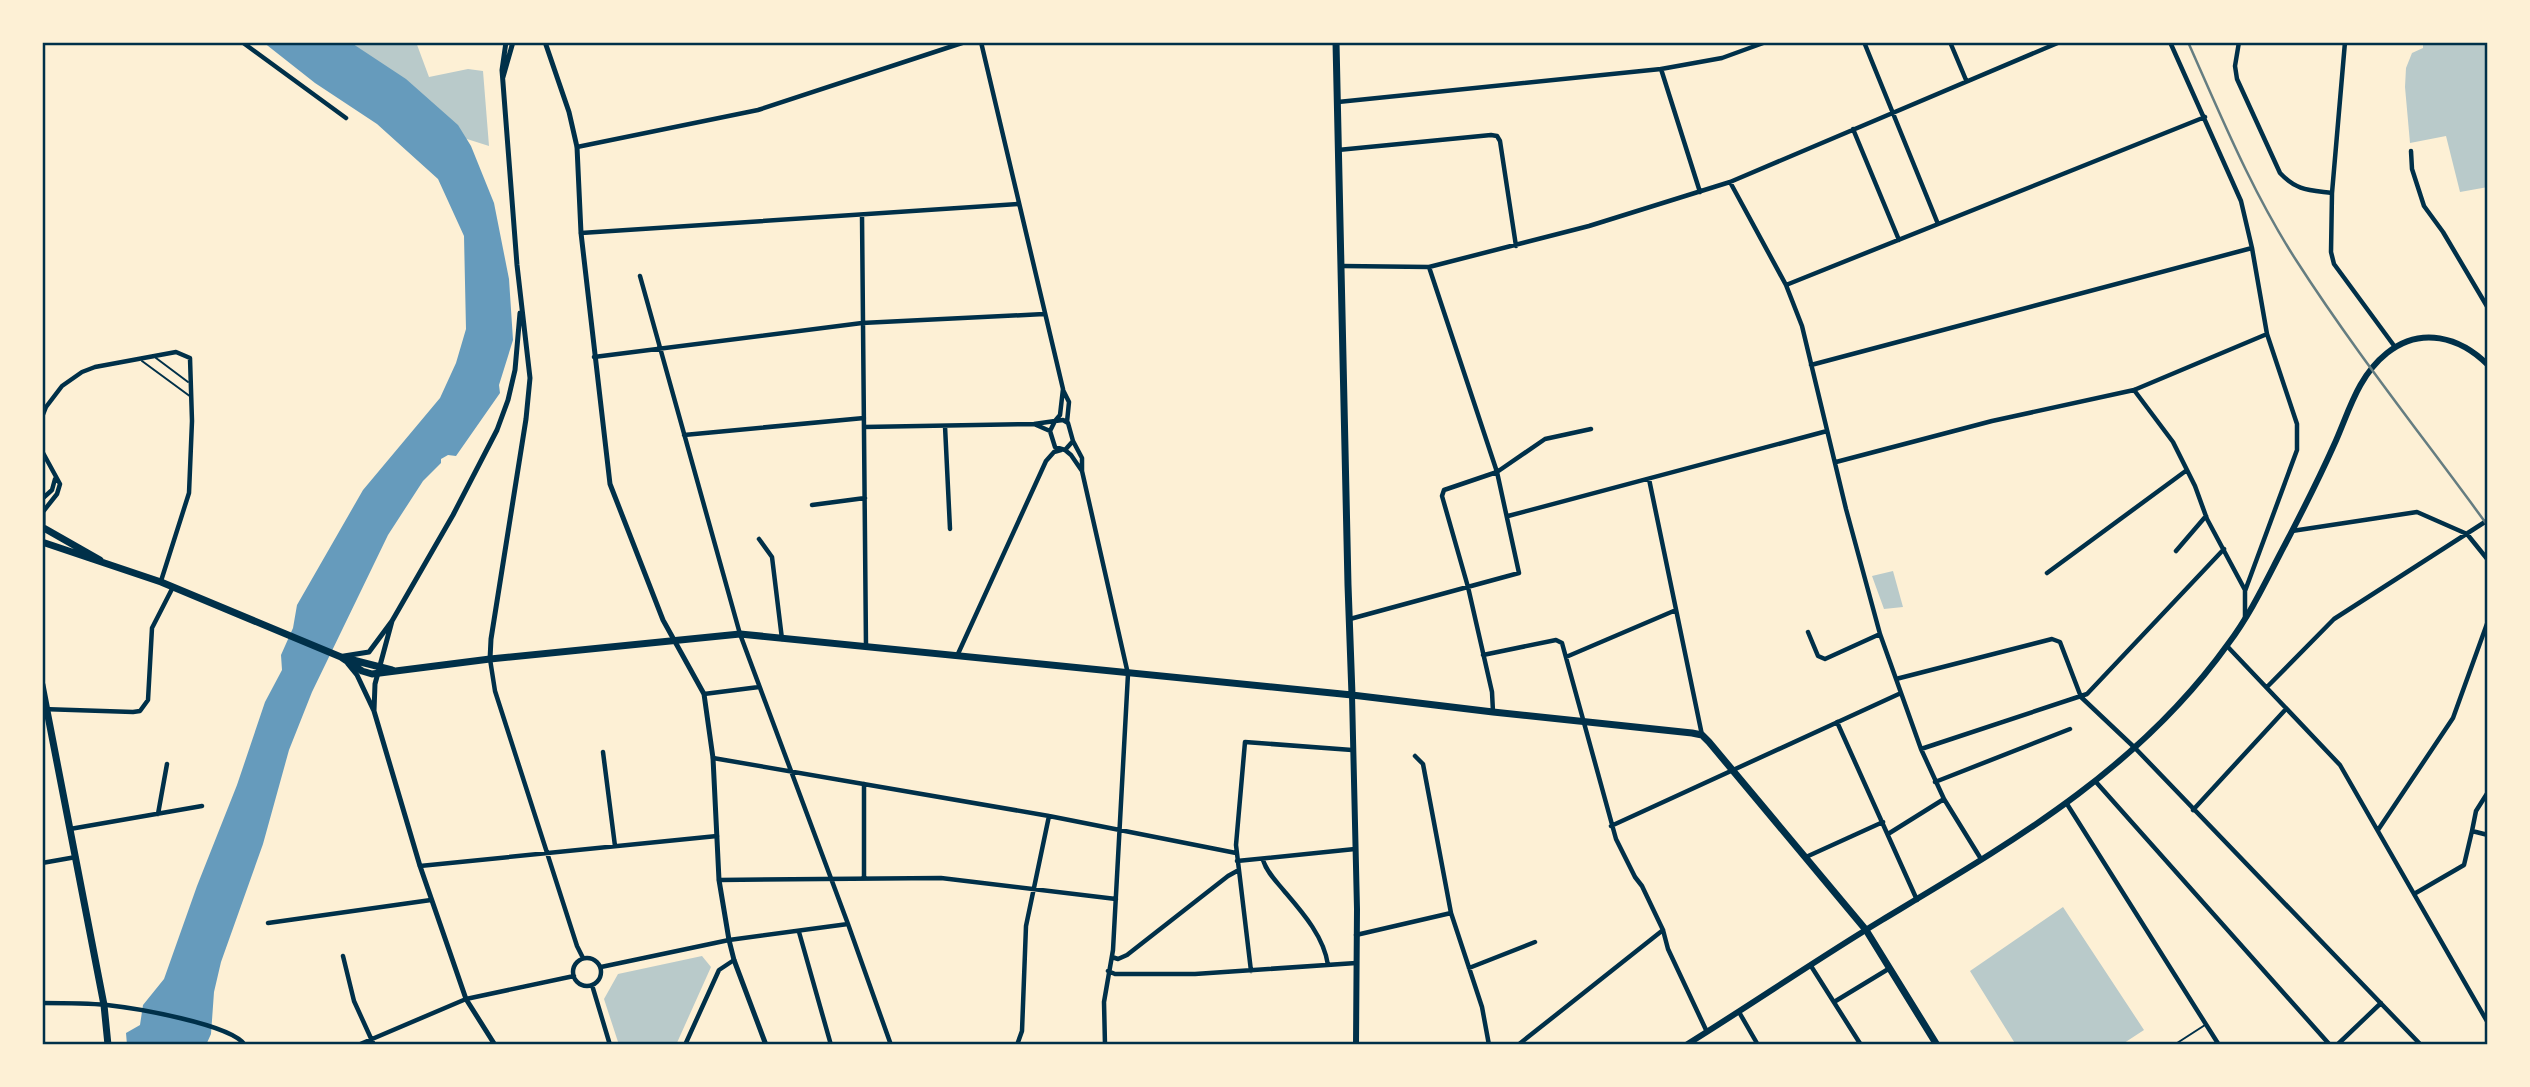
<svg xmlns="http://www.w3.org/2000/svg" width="2530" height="1087" viewBox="0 0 2530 1087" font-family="Raleway,sans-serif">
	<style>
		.green { fill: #b9caca }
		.water { fill: #669bbc }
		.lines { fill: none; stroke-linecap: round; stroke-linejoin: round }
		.service { stroke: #003049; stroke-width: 2 }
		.minor { stroke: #003049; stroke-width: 4.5 }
		.tertiary { stroke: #003049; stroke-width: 5 }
		.secondary { stroke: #003049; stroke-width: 6 }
		.primary { stroke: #003049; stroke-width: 7 }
		.rail { stroke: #657d81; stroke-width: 2.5 }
		.neatline { fill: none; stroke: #003049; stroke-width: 2.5 }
	</style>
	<rect width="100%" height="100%" fill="#fdf0d5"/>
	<!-- green -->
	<path class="green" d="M 348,42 L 416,42 L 429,77 L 468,69 L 483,71 L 489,146 L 426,126 Z
		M 2423,42 L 2488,42 L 2488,187 L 2460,192 L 2446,136 L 2410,143 L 2405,87 L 2406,68 L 2412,53 L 2423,48 Z
		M 1893,571 L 1903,607 L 1884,609 L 1872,576 Z
		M 2063,907 L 2144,1030 L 2121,1045 L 2016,1045 L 1970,971 Z
		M 702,956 L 711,967 L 676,1045 L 619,1045 L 604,999 L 618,974 Z"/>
	<!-- water -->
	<path class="water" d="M 263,42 L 350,42 L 406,79 L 458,125 L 471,146 L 494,203 L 509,279 L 513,340 L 499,385 L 500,393 L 456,456 L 448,455 L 441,459 L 441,463 L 423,481 L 388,535 L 312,692 L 289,750 L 263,844 L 221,962 L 214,992 L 211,1034 L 206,1045 L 127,1045 L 126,1033 L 140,1025 L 143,1005 L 164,979 L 197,886 L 237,785 L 265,702 L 282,670 L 281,655 L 293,628 L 297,605 L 363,490 L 440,398 L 456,363 L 466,329 L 464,236 L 438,179 L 377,124 L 315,83 Z"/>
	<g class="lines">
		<!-- service -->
		<path class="service" d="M 156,358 L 188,382
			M 142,361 L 191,397
			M 2174,1045 L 2205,1025"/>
		<!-- minor -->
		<path class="minor" d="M 242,42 L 346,118
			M 1864,42 L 1938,224
			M 1950,42 L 1966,80
			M 2170,42 L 2241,201 L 2252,248 L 2267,334 L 2297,424 L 2297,450 L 2245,591 L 2245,618
			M 2239,42 L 2235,66 L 2237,79 L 2280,173 C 2297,191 2309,190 2332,193
			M 2345,42 L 2332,193 L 2331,252 L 2334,264 L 2395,347
			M 1661,69 L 1700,192
			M 1338,102 L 1661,69 L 1722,58 L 1766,42
			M 1853,129 L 1899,240
			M 577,147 L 758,110 L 965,42
			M 1338,150 L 1491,135 L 1497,136 L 1500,141 L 1516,246
			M 2411,151 L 2412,169 L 2424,206 L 2443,232 L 2488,308
			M 1730,182 L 1786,285 L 1802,326 L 1846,509 L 1880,634 L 1921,749 L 1944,799 L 1981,859
			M 862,215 L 866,647
			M 581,233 L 1019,204
			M 1342,266 L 1429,267 L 1589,226 L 1730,182 L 2060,42
			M 640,276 L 740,634 L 848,924 L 891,1045
			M 1786,285 L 2205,117
			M 594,357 L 862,323 L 1044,314
			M 1811,365 L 2252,248
			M 1063,390 L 1069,402 L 1067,422
			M 2134,390 L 2173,442 L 2195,486 L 2207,519 L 2245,590
			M 42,417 L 46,407 L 62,386 L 82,372 L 95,367 L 176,352 L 190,358 L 192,421 L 189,493 L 161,581
			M 1063,420 L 1068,423 L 1073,441 L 1065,450 L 1055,447 L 1050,431 L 1055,421 Z
			M 1034,424 L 1050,431
			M 945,426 L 950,529
			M 864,427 L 1034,424 L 1055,421 L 1060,415 L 1063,389 L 981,42
			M 684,435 L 864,418
			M 1073,441 L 1082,458 L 1082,471 L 1128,674 L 1113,950 L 1104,1002 L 1105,1045
			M 1065,450 L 1071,455 L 1082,471
			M 42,451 L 60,484 L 57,494 L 42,513
			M 1836,462 L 1992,421 L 2134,390 L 2267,334
			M 1649,479 L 1702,735
			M 42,499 L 52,490 L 55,479
			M 812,505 L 865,498
			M 1508,516 L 1827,431
			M 2292,531 L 2417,512 L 2467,534 L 2488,560
			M 759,539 L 772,557 L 782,639
			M 2176,551 L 2206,516
			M 2047,573 L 2187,470
			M 1350,619 L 1519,573 L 1497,472 L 1429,267
			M 1808,632 L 1818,656 L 1825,659 L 1880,634
			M 2227,646 L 2340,765 L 2488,1023
			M 1483,655 L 1556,640 L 1562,643 L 1616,839 L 1635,877 L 1642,886 L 1663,930 L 1668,949 L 1707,1032
			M 957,656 L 1046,461 L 1054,452 L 1061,450
			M 1566,657 L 1676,610
			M 490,659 L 495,691 L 577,946 L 583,958
			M 1896,679 L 2052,639 L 2060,642 L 2081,697 L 2135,748 L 2421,1045
			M 2267,687 L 2334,619 L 2488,520
			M 704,694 L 759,687
			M 42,709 L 133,712 L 140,711 L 148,700 L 152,628 L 173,587
			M 1493,712 L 1492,692 L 1468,587 L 1442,496 L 1444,490 L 1497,472 L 1545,439 L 1591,429
			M 1837,722 L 1917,900
			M 1921,749 L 2087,694 L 2224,549
			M 603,752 L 615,846
			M 1415,756 L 1423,764 L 1451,913 L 1482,1007 L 1489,1045
			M 713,758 L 1049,816 L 1236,853
			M 1935,782 L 2070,729
			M 2096,782 L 2330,1045
			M 2067,804 L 2219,1045
			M 2193,810 L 2286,709
			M 158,814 L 167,764
			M 1611,826 L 1901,693
			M 70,829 L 202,806
			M 2378,830 L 2453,718 L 2488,621
			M 2472,831 L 2476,811 L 2488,792
			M 1888,834 L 1944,799
			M 1806,857 L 1883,822
			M 1263,860 C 1267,873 1277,882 1285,892 C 1303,913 1324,937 1328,965
			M 1237,861 L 1355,849
			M 42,863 L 76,857
			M 420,866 L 717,836
			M 864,878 L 864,784
			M 719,880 L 941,878 L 1116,899
			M 2414,894 L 2464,865 L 2472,831 L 2488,835
			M 268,923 L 431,900
			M 799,932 L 831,1045
			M 1356,935 L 1451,913
			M 343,956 L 354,1001 L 374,1045
			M 1112,957 L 1118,959 L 1127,955 L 1228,876 L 1237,871
			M573 972a14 14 0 1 1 28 0a14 14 0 1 1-28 0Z
			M 1811,966 L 1861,1045
			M 601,967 L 729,940 L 848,924
			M 1469,968 L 1535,942
			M 1108,971 L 1115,974 L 1195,974 L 1356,963
			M 1251,971 L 1236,845 L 1245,742 L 1352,750
			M 592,985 L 610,1045
			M 1834,1002 L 1890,968
			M 42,1003 C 64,1003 86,1003 107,1005 C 134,1008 231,1024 245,1045
			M 1739,1012 L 1758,1045
			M 1017,1044 L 1052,1045
			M 358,1045 L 466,999 L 574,976
			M 685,1045 L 719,970 L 734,960
			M 1017,1045 L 1022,1031 L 1026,926 L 1049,816
			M 1088,1045 L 1105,1045
			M 1518,1045 L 1663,930
			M 2337,1045 L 2381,1003"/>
		<!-- tertiary -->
		<path class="tertiary" d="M 545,42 L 569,112 L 577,147 L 581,233 L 610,484 L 663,620 L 704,694 L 713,758 L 719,880 L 729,940 L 734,960 L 766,1045
			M 503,77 L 513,42
			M 344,656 L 369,652 L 392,621
			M 490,659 L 491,639 L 526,419 L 530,378 L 517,265 L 502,70 L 506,42
			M 348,664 L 357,675 L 374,711 L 420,866 L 466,999 L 495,1045
			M 374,711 L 375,684 L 392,621 L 453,515 L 497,430 L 508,400 L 515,370 L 520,313"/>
		<!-- secondary -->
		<path class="secondary" d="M 1352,695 L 1357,909 L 1356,1045
			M 1686,1045 C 1752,1004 1816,960 1882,920 C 2012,842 2138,770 2228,644 C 2249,616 2263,587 2279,556 C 2298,520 2317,483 2334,445 C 2349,412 2357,377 2387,353 C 2421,326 2460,337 2488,365"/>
		<!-- primary -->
		<path class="primary" d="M 1336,42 L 1348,585 L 1352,695
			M 42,513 L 42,528
			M 42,527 L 100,560
			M 42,542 L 161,582 L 341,657 L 392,670
			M 341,657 L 362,671 L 372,674 L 490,659 L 740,634 L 1352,695 L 1493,712 L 1692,733 L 1702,735 L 1709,742 L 1866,930 L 1937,1045
			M 42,685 L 104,1005 L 108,1045"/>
		<!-- rail -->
		<path class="rail" d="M 2188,42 C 2221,116 2252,192 2296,260 C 2355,352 2424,438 2488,526"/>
	</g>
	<!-- border -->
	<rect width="2530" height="1087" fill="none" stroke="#fdf0d5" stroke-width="88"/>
	<rect x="44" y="44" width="2442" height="999" class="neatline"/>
</svg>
